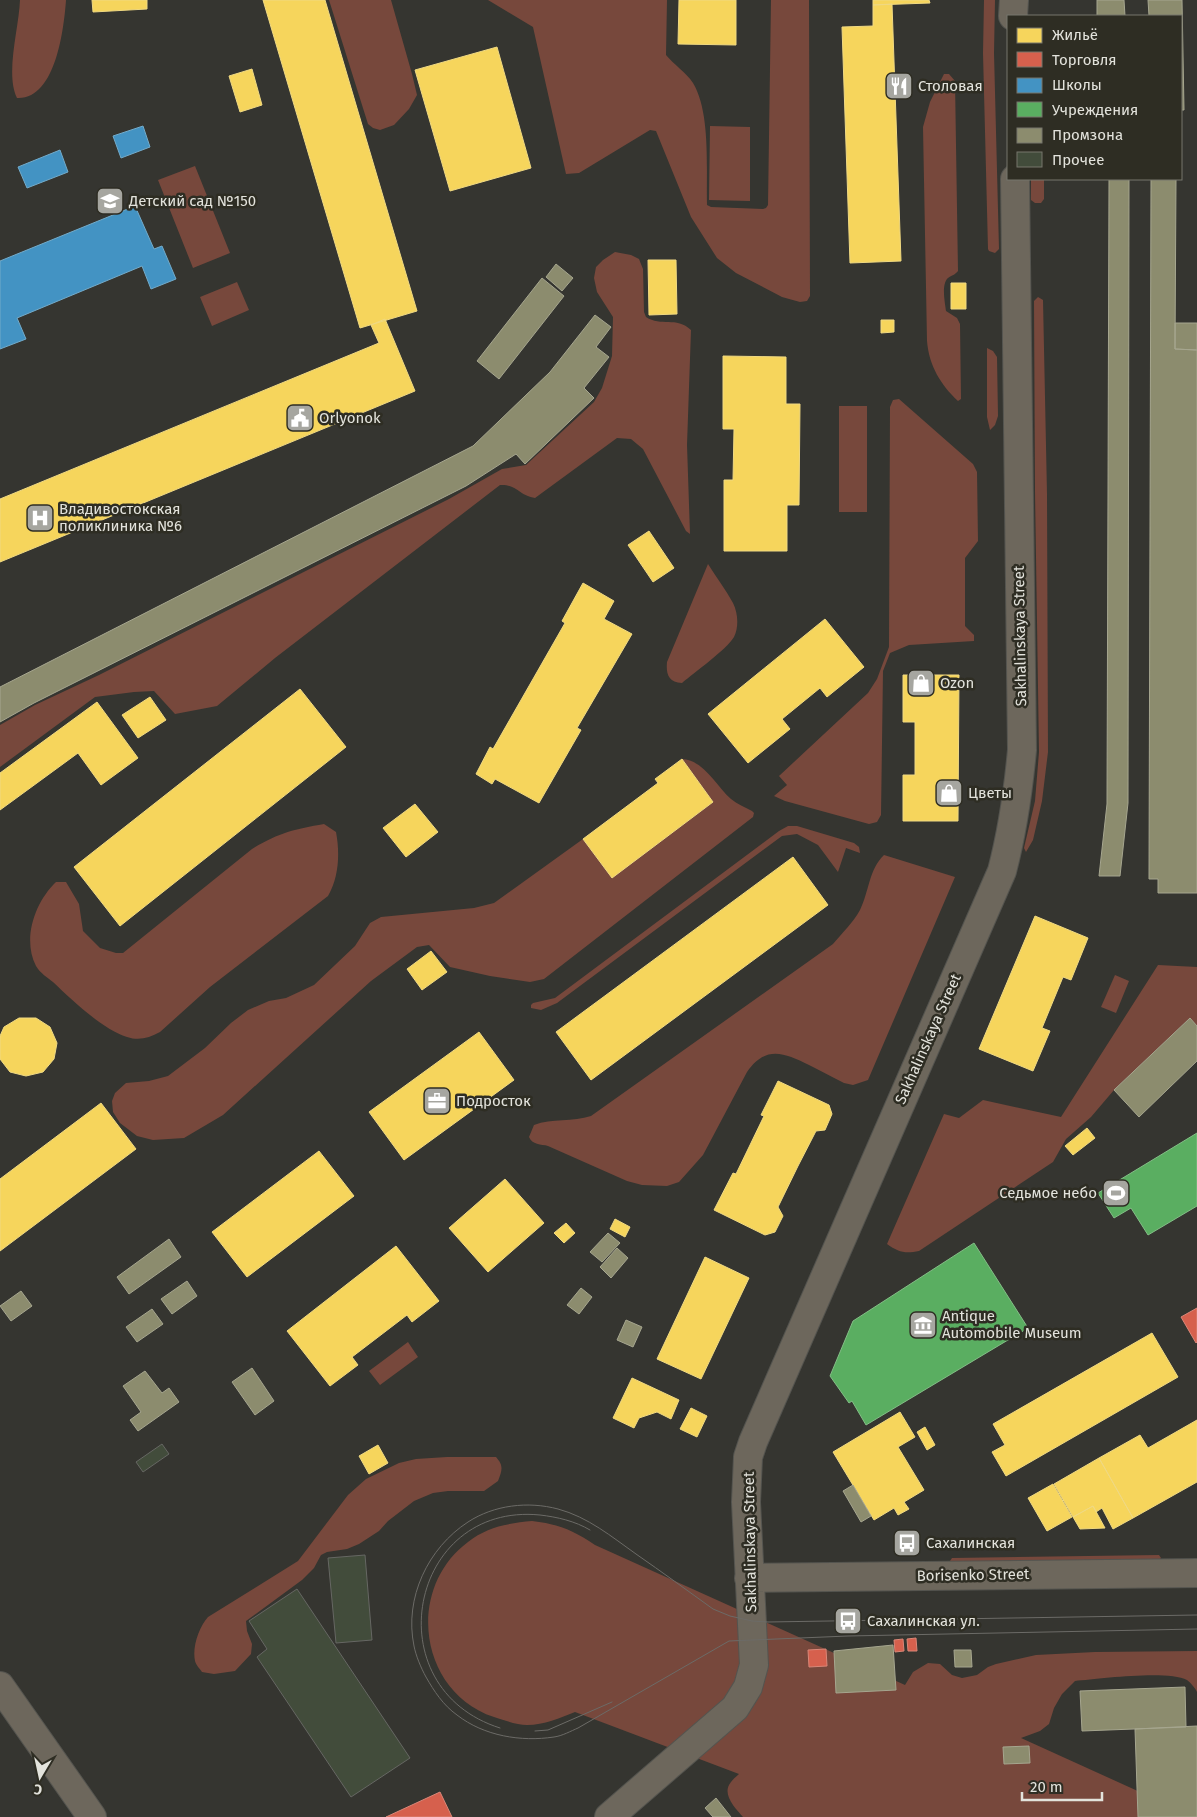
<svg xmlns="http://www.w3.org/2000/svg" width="1197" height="1817" viewBox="0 0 1197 1817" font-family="'Fira Sans',sans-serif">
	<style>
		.green { fill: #77483c }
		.homes { fill: #f6d55c; stroke: #f0d982 }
		.shops { fill: #d6604d; stroke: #da8778 }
		.schools { fill: #4393c3; stroke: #73abca }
		.public { fill: #5aae61; stroke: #83be86 }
		.industry { fill: #8c8c6e; stroke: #a6a68f }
		.building { fill: #424c3b; stroke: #666763 }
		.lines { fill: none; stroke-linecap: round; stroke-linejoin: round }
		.major-casing { stroke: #54544f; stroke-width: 30 }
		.major { stroke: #6d675c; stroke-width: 28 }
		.tram { stroke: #6c6b67; stroke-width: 1 }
		.labels { text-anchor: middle; stroke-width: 5; stroke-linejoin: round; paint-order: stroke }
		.poi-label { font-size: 15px; fill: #e3e3dc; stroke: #2e2d23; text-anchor: start }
		.street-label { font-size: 15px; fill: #e3e3dc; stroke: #2e2d23 }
	</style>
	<rect width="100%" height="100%" fill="#353530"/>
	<!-- green -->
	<path class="green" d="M 20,0 L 66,0 C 64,28 56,100 17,98 C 5,74 19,28 20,0 Z
		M 329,0 L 391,0 L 412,74 L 417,95 L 409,109 L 394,125 L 380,130 L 373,128 L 368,124 Z
		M 488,0 L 667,0 L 666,55 C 674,65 686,72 693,83 C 711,113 706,170 707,205 L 711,207 L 763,209 L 766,208 L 768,205 L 771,0 L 809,0 L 810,296 L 807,301 L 800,302 L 782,297 L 736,273 L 717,258 L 691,217 L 656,131 L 650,130 L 579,173 L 566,174 L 533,27 Z
		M 984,0 L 995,0 L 994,53 L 999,249 L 995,253 L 989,251 L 988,249 L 983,53 Z
		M 944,74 L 949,74 L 955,81 L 958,271 C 955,275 952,275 948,278 C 941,284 945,303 946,311 L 957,318 L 960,324 L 961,399 L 958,401 C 941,385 929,366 927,341 L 923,127 L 930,102 Z
		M 710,126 L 750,127 L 750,201 L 709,200 Z
		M 195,166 L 230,253 L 193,268 L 158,180 Z
		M 1031,179 L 1044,179 L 1044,199 L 1041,203 L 1035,203 L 1031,200 Z
		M 615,252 L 631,255 L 639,259 L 643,269 L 644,312 L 646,317 C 661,327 676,316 691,330 L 687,445 L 690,534 L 686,531 L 643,449 L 631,439 L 617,438 L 535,498 C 519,496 517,484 500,485 L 275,658 L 217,706 L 175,714 L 154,691 L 134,692 L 95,697 L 0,767 L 0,725 L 35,705 L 99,675 L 449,499 L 502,469 L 526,465 L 594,402 L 602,388 L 612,356 L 613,317 L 597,292 L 594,278 L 596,267 L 603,260 Z
		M 237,282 L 249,310 L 212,326 L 200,297 Z
		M 1038,297 L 1043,300 L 1047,494 L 1048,752 L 1042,801 L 1033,840 L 1026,852 L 1024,848 L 1035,801 L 1039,752 L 1035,492 L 1034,301 Z
		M 987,348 L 993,351 L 997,357 L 998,416 L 995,425 L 990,430 L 987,417 Z
		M 899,399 L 973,464 L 977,472 L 978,541 L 965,558 L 965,626 L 974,635 L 974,641 L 909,645 L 890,653 L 883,671 L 881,815 L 877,822 L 869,824 L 785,801 L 774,796 L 787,785 L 779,776 L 868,693 L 877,679 L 889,647 L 890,407 L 893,400 Z
		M 839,406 L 867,406 L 867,512 L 839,512 Z
		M 708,564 C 716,577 726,590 733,603 C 738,613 739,627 734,637 C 726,650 695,672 682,683 C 668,682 666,674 667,662 Z
		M 682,759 C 704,760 716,786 731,799 C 737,804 745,807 752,811 L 754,813 L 753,817 L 544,979 L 530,982 L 490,976 L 450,967 L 429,945 L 417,947 L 371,981 L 223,1115 L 184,1138 L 153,1140 L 137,1136 L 120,1123 L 113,1112 L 112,1101 L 115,1093 L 126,1083 L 149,1081 L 168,1076 L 205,1048 L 231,1023 L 248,1010 L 269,1001 L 286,998 L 314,985 L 355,946 L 370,923 L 381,917 L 474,908 L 494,903 L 583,839 L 612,877 L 713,802 Z
		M 324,824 L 336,832 C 340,853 339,877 328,896 L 210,987 L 160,1032 C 149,1038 139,1041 127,1037 C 102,1029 72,1000 53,982 C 48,978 40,973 36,966 C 22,939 35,902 56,882 L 66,882 L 79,904 L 83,931 L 100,948 L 116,953 L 123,953 L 252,849 C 278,833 295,829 324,824 Z
		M 788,826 L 797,826 L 854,843 L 859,847 L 860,853 L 846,848 L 838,872 L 818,845 L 797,834 L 782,836 L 557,1003 L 541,1010 L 531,1008 L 531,1005 L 533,1003 L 555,998 L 779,831 Z
		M 884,855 L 955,877 L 868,1080 L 853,1085 L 844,1083 C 832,1077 821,1071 809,1065 C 784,1053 766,1045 747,1072 L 703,1155 L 679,1182 L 667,1186 L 642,1185 L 627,1181 L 548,1146 C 541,1144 532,1145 529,1137 L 534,1125 C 552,1118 573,1122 591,1116 L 833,944 C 842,933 853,923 860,910 C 869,892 869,869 884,855 Z
		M 1158,965 L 1197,967 L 1197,1026 L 1190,1018 L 1114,1090 L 1091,1117 L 1066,1139 L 1053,1162 L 919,1251 C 905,1254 898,1252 887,1244 L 944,1114 L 959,1118 L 983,1100 L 1061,1117 Z
		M 1115,975 L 1129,981 L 1116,1013 L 1101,1007 Z
		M 408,1342 L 418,1357 L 380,1385 L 369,1371 Z
		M 447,1457 L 496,1457 C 504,1466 502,1470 498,1481 L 484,1491 L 448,1491 L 433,1493 L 414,1501 L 388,1521 L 379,1531 L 359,1544 L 347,1549 L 327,1552 L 321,1555 L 314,1568 L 302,1580 L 246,1621 L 247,1631 L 252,1644 L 251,1654 L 235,1671 L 214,1674 L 202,1672 C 200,1669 196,1665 195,1661 C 192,1647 199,1627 208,1617 L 298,1561 L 348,1495 L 366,1479 L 399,1463 L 416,1459 Z
		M 532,1521 C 558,1524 573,1530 595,1545 L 905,1685 L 913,1672 L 928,1663 L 940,1664 L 952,1675 L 962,1678 L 977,1675 L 988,1667 L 996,1664 L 1036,1655 L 1095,1652 L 1197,1651 L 1197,1692 C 1195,1688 1191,1683 1187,1680 C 1167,1670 1099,1679 1075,1681 L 1062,1694 L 1054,1708 L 1049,1724 L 1040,1731 L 1021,1738 L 1195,1817 L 743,1817 C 735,1808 721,1794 731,1782 C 733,1779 737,1776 739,1774 L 575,1712 C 560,1718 544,1725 527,1725 C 517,1725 504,1720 494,1717 C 419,1692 405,1589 468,1542 C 487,1527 509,1523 532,1521 Z
		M 1159,1555 L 1161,1558 L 1159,1560 L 950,1562 L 950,1561 L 952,1558 Z"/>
	<!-- homes -->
	<path class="homes" d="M 92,0 L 147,0 L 147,9 L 93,12 Z
		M 263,0 L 325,0 L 417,311 L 360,328 Z
		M 679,0 L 736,0 L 736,45 L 678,44 Z
		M 873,0 L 929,0 L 930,3 L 873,5 Z
		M 892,4 L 901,261 L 850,263 L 842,27 L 873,26 L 873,5 Z
		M 497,47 L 531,168 L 450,191 L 415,70 Z
		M 252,69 L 262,105 L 240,112 L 229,76 Z
		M 648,260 L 676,260 L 677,314 L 649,315 Z
		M 951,283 L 966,283 L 966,309 L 951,309 Z
		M 385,319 L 415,391 L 0,562 L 0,499 L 379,343 L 371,325 Z
		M 881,320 L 894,320 L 894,332 L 881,333 Z
		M 723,356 L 786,357 L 786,404 L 800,404 L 799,505 L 787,505 L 787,551 L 724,551 L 724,480 L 733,480 L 734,429 L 723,429 Z
		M 649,531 L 674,568 L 653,582 L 628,545 Z
		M 583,583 L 614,601 L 604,619 L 632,634 L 577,728 L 581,730 L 539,803 L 495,779 L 492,784 L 476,774 L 490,747 L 493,749 L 565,623 L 562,621 Z
		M 825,619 L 864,667 L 827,697 L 820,688 L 782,719 L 790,729 L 748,763 L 708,714 Z
		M 903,675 L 959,675 L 958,821 L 903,821 L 903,775 L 915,775 L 915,722 L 903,722 Z
		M 300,689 L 346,747 L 120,926 L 74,867 Z
		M 150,697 L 166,720 L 138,738 L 122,715 Z
		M 97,702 L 138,758 L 101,785 L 78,753 L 0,810 L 0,773 Z
		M 682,759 L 713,802 L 612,878 L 583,839 L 658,783 L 655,779 Z
		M 415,804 L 438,832 L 406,857 L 383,828 Z
		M 793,857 L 828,905 L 591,1080 L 556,1032 Z
		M 1035,916 L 1088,938 L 1071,980 L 1063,977 L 1042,1028 L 1050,1031 L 1033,1071 L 979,1049 Z
		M 431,951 L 447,972 L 422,990 L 407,969 Z
		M 19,1018 L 36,1018 L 50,1027 L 57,1043 L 54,1059 L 43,1072 L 26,1076 L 10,1072 L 0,1059 L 0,1036 L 4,1027 Z
		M 479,1032 L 514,1080 L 404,1160 L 369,1112 Z
		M 778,1081 L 829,1105 L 832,1114 L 825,1130 L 816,1131 L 798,1166 L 778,1207 L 783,1216 L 775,1232 L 765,1235 L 714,1210 L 733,1173 L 736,1174 L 764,1116 L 761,1115 Z
		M 101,1103 L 136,1149 L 0,1251 L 0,1179 Z
		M 1087,1128 L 1095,1138 L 1073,1155 L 1065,1146 Z
		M 319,1151 L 354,1196 L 247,1277 L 212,1232 Z
		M 505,1179 L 544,1223 L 488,1272 L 449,1228 Z
		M 615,1219 L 630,1227 L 625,1237 L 610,1229 Z
		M 566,1223 L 575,1233 L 564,1243 L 554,1233 Z
		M 396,1246 L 439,1301 L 412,1322 L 407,1315 L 352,1357 L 358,1365 L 330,1386 L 287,1331 Z
		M 705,1257 L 749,1278 L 701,1379 L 657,1359 Z
		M 1152,1333 L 1178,1377 L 1006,1476 L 992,1452 L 1005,1445 L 993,1424 Z
		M 632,1378 L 679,1400 L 671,1419 L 657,1412 L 639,1418 L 634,1428 L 613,1418 Z
		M 691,1408 L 707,1416 L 697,1437 L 680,1429 Z
		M 900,1412 L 915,1437 L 898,1447 L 924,1490 L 904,1502 L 909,1509 L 898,1515 L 894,1508 L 874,1520 L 833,1452 Z
		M 1197,1420 L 1197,1482 L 1133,1518 L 1099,1458 L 1140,1435 L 1148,1448 Z
		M 925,1427 L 935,1445 L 927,1450 L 917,1432 Z
		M 378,1445 L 388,1463 L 369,1474 L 359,1456 Z
		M 1099,1458 L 1133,1518 L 1113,1529 L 1102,1508 L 1096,1512 L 1093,1506 L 1073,1517 L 1054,1484 Z
		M 1053,1484 L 1072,1517 L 1047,1531 L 1028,1498 Z
		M 1093,1506 L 1105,1528 L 1080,1529 L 1073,1517 Z"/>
	<!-- shops -->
	<path class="shops" d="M 1197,1308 L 1197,1342 L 1196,1343 L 1181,1317 Z
		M 916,1638 L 917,1651 L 908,1651 L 907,1639 Z
		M 903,1639 L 904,1651 L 895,1652 L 894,1640 Z
		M 826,1649 L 827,1666 L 809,1667 L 808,1650 Z
		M 440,1792 L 452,1817 L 386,1817 Z"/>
	<!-- schools -->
	<path class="schools" d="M 143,126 L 150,147 L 121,158 L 113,136 Z
		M 60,150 L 68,172 L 27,188 L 18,167 Z
		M 135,206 L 154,249 L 162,246 L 176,279 L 151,289 L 142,266 L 17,318 L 26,339 L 0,349 L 0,261 Z"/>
	<!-- public -->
	<path class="public" d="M 1197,1133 L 1197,1206 L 1148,1235 L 1131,1208 L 1114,1218 L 1098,1193 Z
		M 974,1243 L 1028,1328 L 866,1425 L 852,1401 L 849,1403 L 830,1376 L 853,1321 Z"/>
	<!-- industry -->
	<path class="industry" d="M 1097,0 L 1124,0 L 1125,16 L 1097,16 Z
		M 1148,0 L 1182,0 L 1184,110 L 1181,110 L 1181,16 L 1149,16 Z
		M 1109,179 L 1129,179 L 1128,803 L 1120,876 L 1099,876 L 1107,804 Z
		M 1151,179 L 1176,179 L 1175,349 L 1197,350 L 1197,893 L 1158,893 L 1158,879 L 1149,879 Z
		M 556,264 L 573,278 L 562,291 L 546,277 Z
		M 542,278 L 564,296 L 499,379 L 477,361 Z
		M 595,315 L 611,327 L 596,347 L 609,357 L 584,388 L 594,398 L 525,464 L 516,454 L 466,486 L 34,703 L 0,722 L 0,687 L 473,446 L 550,372 Z
		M 1175,323 L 1197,323 L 1197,350 L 1175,349 Z
		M 1190,1018 L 1197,1026 L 1197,1061 L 1139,1117 L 1114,1090 Z
		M 608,1233 L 620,1243 L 602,1262 L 590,1252 Z
		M 169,1239 L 181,1257 L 129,1294 L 117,1277 Z
		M 617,1248 L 628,1258 L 611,1278 L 600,1267 Z
		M 187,1281 L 197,1296 L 172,1314 L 161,1299 Z
		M 581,1288 L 592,1297 L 579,1314 L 567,1305 Z
		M 21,1291 L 32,1306 L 11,1321 L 0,1306 Z
		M 152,1309 L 163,1324 L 137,1342 L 126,1327 Z
		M 626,1320 L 642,1327 L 633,1347 L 617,1340 Z
		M 252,1368 L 274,1401 L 255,1415 L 232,1382 Z
		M 145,1371 L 162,1393 L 169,1388 L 179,1402 L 138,1431 L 130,1420 L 141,1412 L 123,1386 Z
		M 853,1485 L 871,1516 L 861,1522 L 843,1491 Z
		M 893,1645 L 896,1690 L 836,1693 L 834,1651 Z
		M 954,1650 L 971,1650 L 972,1667 L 955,1667 Z
		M 1185,1687 L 1186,1727 L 1082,1731 L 1080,1691 Z
		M 1197,1726 L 1197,1817 L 1138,1817 L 1135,1729 Z
		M 1029,1746 L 1030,1763 L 1004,1764 L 1003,1747 Z
		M 716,1798 L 731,1817 L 713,1817 L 705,1808 Z"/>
	<!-- building -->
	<path class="building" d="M 162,1444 L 169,1454 L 143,1472 L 136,1462 Z
		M 365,1555 L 372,1640 L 336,1643 L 328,1558 Z
		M 297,1589 L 410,1758 L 351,1797 L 257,1657 L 267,1649 L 249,1621 Z"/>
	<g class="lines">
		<!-- major casing -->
		<g class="major-casing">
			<path id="major" d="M 1013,16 L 1014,0
				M 749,1578 L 1197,1573
				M 0,1686 L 92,1817
				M 609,1817 L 735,1708 L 748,1687 L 754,1665 L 746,1502 L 748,1457 L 753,1442 L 1002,871 C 1013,829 1018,793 1022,750 L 1015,179"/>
		</g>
		<!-- major -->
		<use href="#major" class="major"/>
		<!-- tram -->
		<path class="tram" d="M 1197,1615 L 768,1622 L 752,1621 L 730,1616 L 713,1609 C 688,1591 662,1572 636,1554 C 612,1537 588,1517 558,1509 C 528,1501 494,1505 468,1522 C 428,1548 404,1598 414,1646 C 416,1656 421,1668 426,1677 C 434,1691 443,1705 457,1715 C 484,1736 521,1742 554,1737 C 562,1736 571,1731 578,1728 L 729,1641 L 848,1636 L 1197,1629
			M 500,1728 C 373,1688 409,1502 540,1515 C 557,1517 575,1521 590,1530
			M 535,1731 L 548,1730 L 612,1702"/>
	</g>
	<!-- icons -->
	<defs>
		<g id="restaurant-square" transform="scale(1.4375)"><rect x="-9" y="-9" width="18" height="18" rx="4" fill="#a6a6a0" stroke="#2e2d23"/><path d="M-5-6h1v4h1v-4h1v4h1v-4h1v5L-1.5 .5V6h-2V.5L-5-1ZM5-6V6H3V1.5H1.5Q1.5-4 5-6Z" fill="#fff"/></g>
		<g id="school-square" transform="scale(1.4375)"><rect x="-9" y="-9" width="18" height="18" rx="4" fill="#a6a6a0" stroke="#2e2d23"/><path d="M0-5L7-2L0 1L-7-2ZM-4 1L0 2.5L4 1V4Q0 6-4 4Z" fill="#fff"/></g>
		<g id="civic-square" transform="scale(1.4375)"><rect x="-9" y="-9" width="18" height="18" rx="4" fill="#a6a6a0" stroke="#2e2d23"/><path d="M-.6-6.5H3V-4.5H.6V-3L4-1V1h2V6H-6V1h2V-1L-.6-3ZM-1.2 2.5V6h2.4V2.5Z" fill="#fff"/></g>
		<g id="hospital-square" transform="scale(1.4375)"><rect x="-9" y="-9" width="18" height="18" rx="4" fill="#a6a6a0" stroke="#2e2d23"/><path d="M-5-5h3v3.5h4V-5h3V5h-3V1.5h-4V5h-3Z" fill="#fff"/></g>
		<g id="shop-square" transform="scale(1.4375)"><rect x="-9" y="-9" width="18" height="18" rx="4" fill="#a6a6a0" stroke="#2e2d23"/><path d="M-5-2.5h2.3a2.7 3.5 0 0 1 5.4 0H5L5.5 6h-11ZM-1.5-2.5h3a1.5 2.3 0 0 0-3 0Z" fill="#fff"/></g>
		<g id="office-square" transform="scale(1.4375)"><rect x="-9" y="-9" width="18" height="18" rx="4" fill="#a6a6a0" stroke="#2e2d23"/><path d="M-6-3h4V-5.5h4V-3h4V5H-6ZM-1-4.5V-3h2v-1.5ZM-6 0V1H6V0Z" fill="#fff"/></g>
		<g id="stadium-square" transform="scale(1.4375)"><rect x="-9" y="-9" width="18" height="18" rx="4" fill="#a6a6a0" stroke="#2e2d23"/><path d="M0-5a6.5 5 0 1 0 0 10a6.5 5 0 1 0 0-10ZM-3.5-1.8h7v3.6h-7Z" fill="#fff"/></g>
		<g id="museum-square" transform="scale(1.4375)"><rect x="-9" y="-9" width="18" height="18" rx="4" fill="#a6a6a0" stroke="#2e2d23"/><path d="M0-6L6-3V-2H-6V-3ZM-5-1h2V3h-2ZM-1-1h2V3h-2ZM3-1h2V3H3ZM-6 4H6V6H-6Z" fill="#fff"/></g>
		<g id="bus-square" transform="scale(1.4375)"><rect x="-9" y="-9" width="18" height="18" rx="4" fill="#a6a6a0" stroke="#2e2d23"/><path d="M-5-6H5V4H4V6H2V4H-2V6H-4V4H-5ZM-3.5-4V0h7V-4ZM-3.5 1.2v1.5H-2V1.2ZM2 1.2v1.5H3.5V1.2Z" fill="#fff"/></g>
	</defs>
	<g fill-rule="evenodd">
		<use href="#restaurant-square" x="899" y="86"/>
		<use href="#school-square" x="110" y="201"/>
		<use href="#civic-square" x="300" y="418"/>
		<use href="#hospital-square" x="40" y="518"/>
		<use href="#shop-square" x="921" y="683"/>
		<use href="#shop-square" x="949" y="793"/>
		<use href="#office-square" x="437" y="1101"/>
		<use href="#stadium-square" x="1116" y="1193"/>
		<use href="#museum-square" x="923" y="1325"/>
		<use href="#bus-square" x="907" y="1543"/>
		<use href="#bus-square" x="848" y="1621"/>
	</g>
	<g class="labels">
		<!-- poi labels -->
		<g class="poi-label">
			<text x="918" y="91">Столовая</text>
			<text x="129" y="206">Детский сад №150</text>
			<text x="319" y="423">Orlyonok</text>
			<text x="59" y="514">Владивостокская<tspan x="59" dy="17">поликлиника №6</tspan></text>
			<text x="940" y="688">Ozon</text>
			<text x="968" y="798">Цветы</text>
			<text x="456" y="1106">Подросток</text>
			<text x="1097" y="1198" text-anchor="end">Седьмое небо</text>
			<text x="942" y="1321">Antique<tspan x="942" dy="17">Automobile Museum</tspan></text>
			<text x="926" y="1548">Сахалинская</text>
			<text x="867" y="1626">Сахалинская ул.</text>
		</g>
		<!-- street labels -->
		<g class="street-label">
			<text transform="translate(1020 636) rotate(-91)" y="5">Sakhalinskaya Street</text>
			<text transform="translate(928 1039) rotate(-66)" y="5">Sakhalinskaya Street</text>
			<text transform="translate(750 1542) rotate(-91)" y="5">Sakhalinskaya Street</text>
			<text transform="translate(973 1575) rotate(-1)" y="5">Borisenko Street</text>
		</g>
	</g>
	<!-- legend -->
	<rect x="1007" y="15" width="175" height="165" fill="#2e2d23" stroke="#76766d"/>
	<rect x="1017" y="28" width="25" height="15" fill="#f6d55c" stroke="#76766d"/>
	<text x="1052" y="40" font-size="15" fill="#e3e3dc">Жильё</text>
	<rect x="1017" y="52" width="25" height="15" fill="#d6604d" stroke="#76766d"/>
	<text x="1052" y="65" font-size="15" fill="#e3e3dc">Торговля</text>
	<rect x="1017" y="78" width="25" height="15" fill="#4393c3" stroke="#76766d"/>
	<text x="1052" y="90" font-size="15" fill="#e3e3dc">Школы</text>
	<rect x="1017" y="102" width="25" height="15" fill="#5aae61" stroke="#76766d"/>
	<text x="1052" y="115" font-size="15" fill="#e3e3dc">Учреждения</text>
	<rect x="1017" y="128" width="25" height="15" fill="#8c8c6e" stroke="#76766d"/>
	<text x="1052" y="140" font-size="15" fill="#e3e3dc">Промзона</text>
	<rect x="1017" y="152" width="25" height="15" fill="#424c3b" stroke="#76766d"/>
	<text x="1052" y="165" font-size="15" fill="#e3e3dc">Прочее</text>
	<!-- north arrow -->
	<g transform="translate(40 1777) rotate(189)" stroke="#2e2d23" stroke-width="4" paint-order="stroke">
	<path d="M0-4L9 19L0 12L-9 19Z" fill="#e3e3dc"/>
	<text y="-8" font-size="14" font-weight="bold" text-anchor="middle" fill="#e3e3dc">С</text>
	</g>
	<!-- scale -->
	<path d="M1022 1792v8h80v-8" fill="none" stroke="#e3e3dc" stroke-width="2.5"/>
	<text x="1030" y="1792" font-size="15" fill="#e3e3dc" stroke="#2e2d23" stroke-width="4" paint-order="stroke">20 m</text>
</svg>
